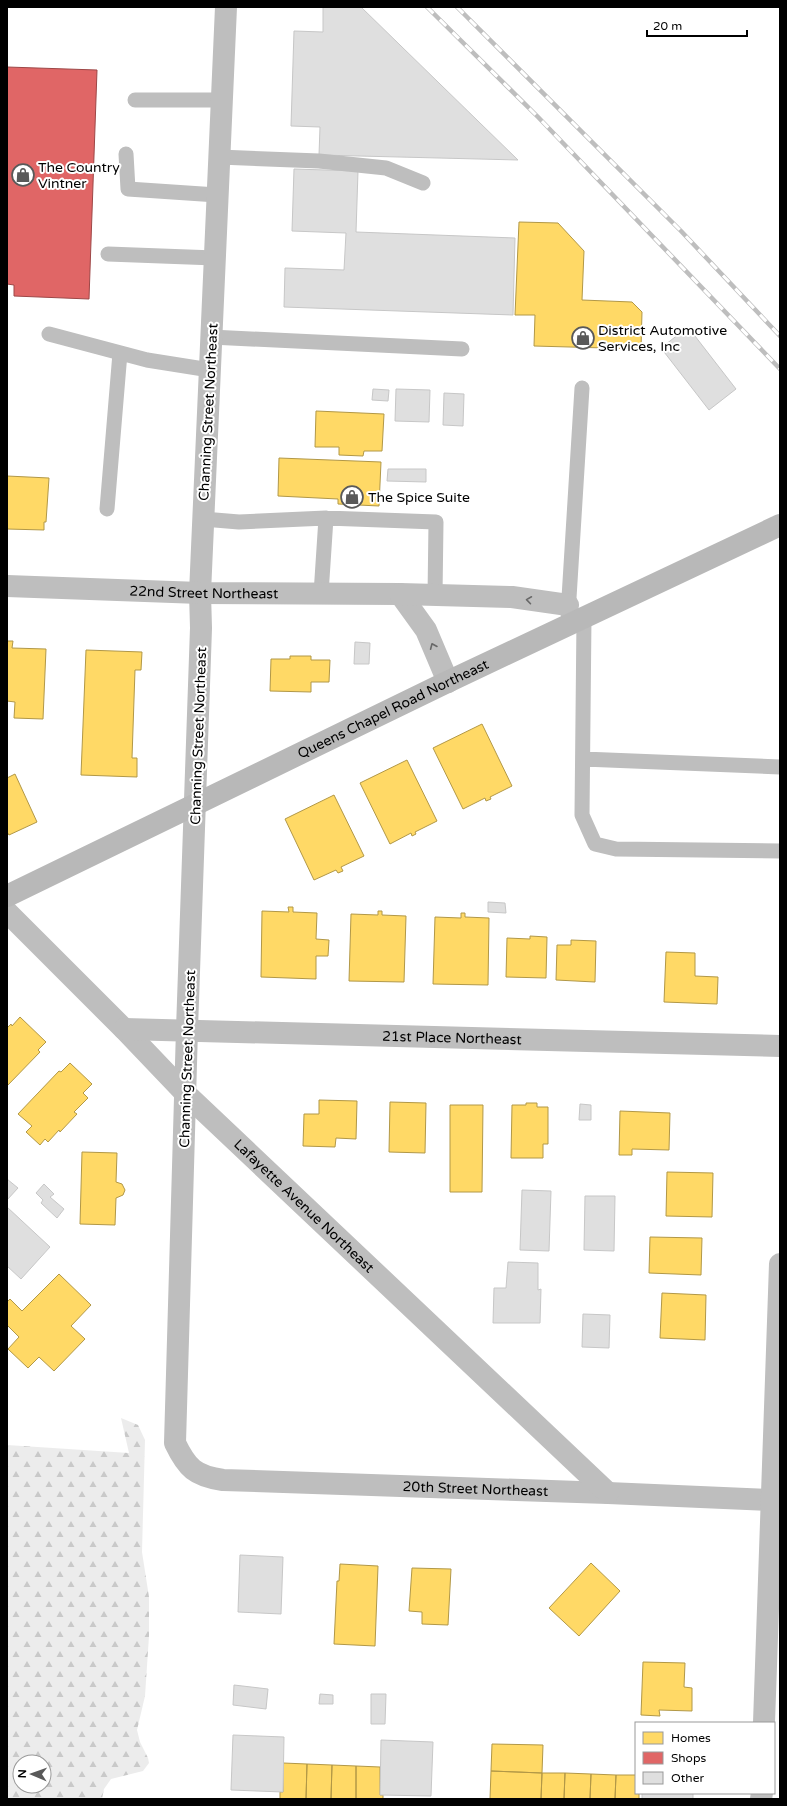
<svg xmlns="http://www.w3.org/2000/svg" width="787" height="1806" viewBox="0 0 787 1806" font-family="'Varela Round',sans-serif">
	<style>
		.forest { fill: url(#forest-firs); fill-rule: evenodd }
		.homes { fill: #ffd966; stroke: #b29847 }
		.shops { fill: #e06666; stroke: #9d4747 }
		.building { fill: #dfdfdf; stroke: #c7c7c7 }
		.lines { fill: none; stroke-linecap: round; stroke-linejoin: round }
		.lane { stroke: #bebebe; stroke-width: 15 }
		.street { stroke: #bebebe; stroke-width: 22 }
		.secondary { stroke: #b8b8b8; stroke-width: 22 }
		.rail-casing { stroke: #bebebe; stroke-width: 4.5 }
		.rail { stroke: #fff; stroke-width: 3; stroke-dasharray: 9; stroke-linecap: butt }
		.oneway { stroke: #686868 }
		.labels { text-anchor: middle; stroke-width: 4; stroke-linejoin: round; paint-order: stroke }
		.poi-label { font-size: 14px; fill: #000; stroke: #fff; text-anchor: start }
		.street-label { font-size: 14px; fill: #000; stroke: #fff }
	</style>
	<defs>
		<pattern id="forest-firs" width="22" height="20" patternUnits="userSpaceOnUse"><rect width="22" height="20" fill="#ececec"/><path d="M5 1l3.5 6h-7zM16 11l3.5 6h-7z" fill="#c9c9c9"/></pattern>
	</defs>
	<rect width="100%" height="100%" fill="#fff"/>
	<!-- forest -->
	<path class="forest" d="M 121,1418 L 138,1425 L 145,1440 L 142,1552 L 149,1597 L 149,1636 L 145,1696 L 137,1730 L 140,1742 L 148,1758 L 149,1763 L 143,1771 L 111,1779 L 104,1789 L 102,1799 L 7,1799 L 7,1445 L 129,1453 ZM 20,1762 L 44,1762 L 44,1786 L 20,1786 Z"/>
	<!-- homes -->
	<path class="homes" d="M 519,222 L 558,223 L 584,251 L 582,300 L 632,302 L 642,312 L 641,349 L 534,346 L 535,315 L 515,315 Z
		M 316,411 L 384,414 L 382,451 L 364,451 L 363,456 L 339,455 L 339,447 L 315,447 Z
		M 279,458 L 381,462 L 379,506 L 338,504 L 338,499 L 278,496 Z
		M 7,476 L 49,478 L 46,522 L 44,522 L 44,530 L 7,529 Z
		M 7,641 L 13,641 L 12,648 L 46,649 L 43,719 L 14,718 L 15,702 L 7,701 Z
		M 86,650 L 142,652 L 141,670 L 135,670 L 132,758 L 137,758 L 137,777 L 81,775 Z
		M 290,656 L 311,656 L 311,660 L 330,660 L 329,682 L 311,682 L 311,692 L 270,691 L 271,659 L 290,659 Z
		M 482,724 L 512,786 L 490,797 L 491,799 L 486,801 L 485,798 L 463,809 L 433,748 Z
		M 407,760 L 437,821 L 415,832 L 416,834 L 412,836 L 411,833 L 390,844 L 360,783 Z
		M 15,774 L 37,822 L 9,835 L 7,832 L 7,778 Z
		M 334,795 L 364,856 L 341,867 L 343,871 L 338,873 L 336,870 L 314,880 L 285,819 Z
		M 288,907 L 293,907 L 293,912 L 317,913 L 316,939 L 329,940 L 328,956 L 316,956 L 316,979 L 261,977 L 262,911 L 289,912 Z
		M 378,911 L 382,911 L 382,915 L 406,916 L 404,982 L 349,981 L 351,914 L 378,915 Z
		M 461,913 L 465,913 L 465,917 L 489,918 L 488,985 L 433,984 L 435,917 L 461,918 Z
		M 530,936 L 547,937 L 546,978 L 506,977 L 507,938 L 530,939 Z
		M 571,940 L 596,941 L 595,982 L 556,980 L 557,945 L 571,945 Z
		M 666,952 L 695,953 L 695,976 L 718,977 L 717,1004 L 664,1002 Z
		M 20,1017 L 46,1042 L 38,1050 L 40,1052 L 7,1086 L 7,1028 L 11,1024 L 12,1026 Z
		M 70,1063 L 92,1084 L 83,1093 L 88,1098 L 74,1112 L 77,1114 L 60,1132 L 59,1130 L 48,1142 L 45,1139 L 40,1145 L 26,1132 L 32,1126 L 18,1114 L 59,1071 L 61,1072 Z
		M 319,1100 L 357,1101 L 356,1139 L 336,1138 L 335,1147 L 303,1146 L 304,1114 L 319,1114 Z
		M 390,1102 L 426,1103 L 425,1153 L 389,1152 Z
		M 526,1103 L 537,1103 L 537,1107 L 548,1107 L 548,1144 L 543,1144 L 543,1158 L 511,1158 L 512,1105 L 526,1105 Z
		M 450,1105 L 483,1105 L 482,1192 L 450,1192 Z
		M 620,1111 L 670,1113 L 669,1150 L 632,1149 L 632,1155 L 619,1155 Z
		M 82,1152 L 117,1153 L 116,1182 L 122,1184 L 125,1190 L 123,1195 L 116,1198 L 115,1225 L 80,1224 Z
		M 667,1172 L 713,1173 L 712,1217 L 666,1216 Z
		M 650,1237 L 702,1238 L 701,1275 L 649,1273 Z
		M 59,1274 L 91,1305 L 71,1326 L 85,1339 L 54,1371 L 39,1357 L 28,1368 L 8,1349 L 19,1337 L 7,1325 L 7,1302 L 10,1299 L 22,1311 Z
		M 662,1293 L 706,1295 L 705,1340 L 660,1338 Z
		M 591,1563 L 620,1591 L 579,1636 L 549,1608 Z
		M 340,1564 L 378,1566 L 375,1646 L 334,1644 L 337,1581 L 339,1581 Z
		M 412,1568 L 451,1569 L 448,1625 L 422,1624 L 422,1612 L 409,1611 Z
		M 643,1662 L 685,1663 L 684,1687 L 692,1688 L 692,1711 L 659,1710 L 660,1716 L 641,1715 Z
		M 492,1744 L 543,1745 L 542,1773 L 491,1771 Z
		M 283,1763 L 307,1764 L 306,1799 L 280,1799 L 280,1792 L 283,1792 Z
		M 307,1764 L 332,1765 L 331,1799 L 306,1799 Z
		M 332,1765 L 356,1766 L 356,1799 L 331,1799 Z
		M 356,1766 L 380,1767 L 380,1795 L 383,1795 L 383,1799 L 356,1799 Z
		M 491,1771 L 542,1773 L 541,1799 L 490,1799 Z
		M 542,1773 L 565,1773 L 564,1799 L 541,1799 Z
		M 565,1773 L 591,1774 L 590,1799 L 564,1799 Z
		M 591,1774 L 616,1775 L 615,1799 L 590,1799 Z
		M 616,1775 L 636,1775 L 636,1793 L 639,1793 L 639,1799 L 615,1799 Z"/>
	<!-- shops -->
	<path class="shops" d="M 7,67 L 97,70 L 89,299 L 14,296 L 14,285 L 7,284 Z"/>
	<!-- building -->
	<path class="building" d="M 323,7 L 361,7 L 518,160 L 319,155 L 320,127 L 291,126 L 294,31 L 323,32 Z
		M 294,169 L 358,171 L 356,232 L 515,238 L 513,315 L 284,307 L 285,268 L 344,270 L 346,233 L 292,231 Z
		M 688,327 L 736,389 L 709,410 L 661,348 Z
		M 373,389 L 389,390 L 388,401 L 372,400 Z
		M 396,389 L 430,390 L 429,422 L 395,421 Z
		M 444,393 L 464,394 L 463,426 L 443,425 Z
		M 388,469 L 426,469 L 426,482 L 387,481 Z
		M 355,642 L 370,643 L 369,664 L 354,664 Z
		M 488,902 L 505,903 L 506,913 L 488,912 Z
		M 580,1104 L 591,1105 L 591,1120 L 579,1120 Z
		M 7,1179 L 18,1188 L 7,1200 Z
		M 44,1184 L 54,1194 L 50,1197 L 64,1209 L 57,1218 L 41,1203 L 43,1200 L 36,1193 Z
		M 522,1190 L 551,1191 L 549,1251 L 520,1250 Z
		M 585,1196 L 615,1196 L 614,1251 L 584,1250 Z
		M 7,1207 L 50,1247 L 21,1279 L 7,1266 Z
		M 508,1262 L 538,1263 L 538,1290 L 541,1289 L 540,1323 L 493,1323 L 494,1288 L 506,1288 Z
		M 583,1314 L 610,1315 L 609,1348 L 582,1347 Z
		M 240,1555 L 283,1557 L 281,1614 L 238,1612 Z
		M 234,1685 L 268,1689 L 266,1709 L 233,1705 Z
		M 320,1694 L 333,1695 L 333,1704 L 319,1704 Z
		M 371,1694 L 386,1694 L 385,1724 L 371,1724 Z
		M 233,1735 L 284,1737 L 283,1792 L 231,1790 Z
		M 381,1740 L 433,1742 L 431,1796 L 380,1795 Z
		M 642,1793 L 693,1793 L 693,1799 L 642,1799 Z"/>
	<g class="lines">
		<!-- lane -->
		<path class="lane" d="M 135,100 L 221,100
			M 126,154 L 128,189 L 217,195
			M 219,157 L 319,161 L 386,168 L 423,183
			M 108,254 L 215,258
			M 49,334 L 147,360 L 210,370
			M 211,337 L 462,349
			M 107,509 L 120,353
			M 203,519 L 239,522 L 326,518 L 436,522 L 435,596
			M 321,594 L 326,518
			M 568,614 L 582,388
			M 584,618 L 582,815 L 595,844 L 616,849 L 780,851
			M 583,759 L 780,767"/>
		<!-- street -->
		<g class="street">
			<path id="s1" d="M 226,7 L 200,593 L 201,628 L 187,1029 L 175,1443 C 187,1468 195,1476 223,1480 L 608,1493 L 772,1500"/>
			<path id="s2" d="M 7,586 L 200,593 L 400,594 L 426,630 L 448,682"/>
			<path d="M 400,594 L 512,597 L 568,605"/>
			<path id="s3" d="M 7,912 L 124,1029 L 186,1094 L 608,1493"/>
			<path id="s4" d="M 124,1029 L 780,1046"/>
			<path d="M 764,1723 L 780,1264"/>
			<path d="M 761,1799 L 762,1793"/>
		</g>
		<!-- secondary -->
		<path class="secondary" id="s5" d="M 7,896 L 441,685 L 780,525"/>
		<!-- rail casing -->
		<g class="rail-casing">
			<path id="rail" d="M 427,7 L 538,117 L 780,369
				M 457,7 L 681,231 L 780,336"/>
		</g>
		<!-- rail -->
		<use href="#rail" class="rail"/>
	</g>
	<!-- one-way arrows -->
	<defs><path id="oneway-chevron" d="M-2-3.5L2.5 0L-2 3.5" fill="none" stroke-width="1.6" stroke-linecap="round" stroke-linejoin="round"/></defs>
	<g class="oneway">
		<use href="#oneway-chevron" transform="translate(529 600) rotate(-172)"/>
		<use href="#oneway-chevron" transform="translate(433 646) rotate(-113)"/>
	</g>
	<!-- icons -->
	<defs>
		<g id="shop-ring" transform="scale(1.15)"><circle r="9.5" fill="#fff" stroke="#595959" stroke-width="1.5"/><path d="M-5-2.5h2.3a2.7 3.5 0 0 1 5.4 0H5L5.5 6h-11ZM-1.5-2.5h3a1.5 2.3 0 0 0-3 0Z" fill="#595959"/></g>
	</defs>
	<g fill-rule="evenodd">
		<use href="#shop-ring" x="23" y="175"/>
		<use href="#shop-ring" x="583" y="338"/>
		<use href="#shop-ring" x="352" y="497"/>
	</g>
	<g class="labels">
		<!-- poi labels -->
		<g class="poi-label">
			<text x="38" y="172">The Country<tspan x="38" dy="16">Vintner</tspan></text>
			<text x="598" y="335">District Automotive<tspan x="598" dy="16">Services, Inc</tspan></text>
			<text x="368" y="502">The Spice Suite</text>
		</g>
		<!-- street labels -->
		<g class="street-label">
			<text transform="translate(208 412) rotate(-87)" y="5">Channing Street Northeast</text>
			<text dy="5" stroke="none"><textPath href="#s2" startOffset="197">22nd Street Northeast</textPath></text>
			<text dy="5" stroke="none"><textPath href="#s5" startOffset="429">Queens Chapel Road Northeast</textPath></text>
			<text transform="translate(198 736) rotate(-88)" y="5">Channing Street Northeast</text>
			<text dy="5" stroke="none"><textPath href="#s4" startOffset="328">21st Place Northeast</textPath></text>
			<text transform="translate(187 1059) rotate(-88)" y="5">Channing Street Northeast</text>
			<text dy="5" stroke="none"><textPath href="#s3" startOffset="418">Lafayette Avenue Northeast</textPath></text>
			<text dy="5" stroke="none"><textPath href="#s1" startOffset="1754">20th Street Northeast</textPath></text>
		</g>
	</g>
	<!-- border -->
	<rect width="787" height="1806" fill="none" stroke="#000000" stroke-width="16"/>
	<!-- legend -->
	<rect x="635" y="1722" width="140" height="72" fill="#ffffff" stroke="#999999"/>
	<rect x="643" y="1732" width="20" height="12" fill="#ffd966" stroke="#999999"/>
	<text x="671" y="1742" font-size="12" fill="#000000">Homes</text>
	<rect x="643" y="1752" width="20" height="12" fill="#e06666" stroke="#999999"/>
	<text x="671" y="1762" font-size="12" fill="#000000">Shops</text>
	<rect x="643" y="1772" width="20" height="12" fill="#dfdfdf" stroke="#999999"/>
	<text x="671" y="1782" font-size="12" fill="#000000">Other</text>
	<!-- north arrow -->
	<g transform="translate(32 1774) rotate(272)"><circle r="19" fill="#ffffff" stroke="#999999"/>
	<path d="M0-3L7 15L0 10L-7 15Z" fill="#595959"/>
	<text y="-6" font-size="11" font-weight="bold" text-anchor="middle" fill="#000000">N</text>
	</g>
	<!-- scale -->
	<path d="M647 30v6h100v-6" fill="none" stroke="#000000" stroke-width="2"/>
	<text x="653" y="30" font-size="12" fill="#000000" stroke="#ffffff" stroke-width="3" paint-order="stroke">20 m</text>
</svg>
